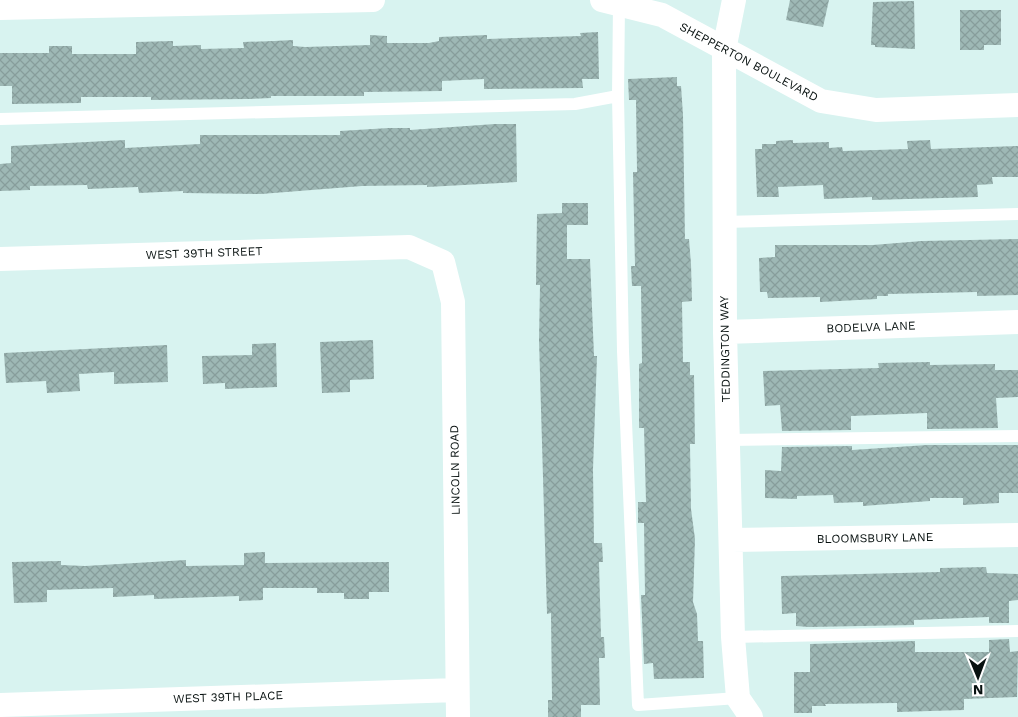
<svg xmlns="http://www.w3.org/2000/svg" width="1018" height="717" viewBox="0 0 1018 717" font-family="'Work Sans',sans-serif">
	<style>
		.building { fill: url(#building-cross-hatch) }
		.lines { fill: none; stroke-linecap: round; stroke-linejoin: round }
		.service { stroke: #fff; stroke-width: 12 }
		.minor { stroke: #fff; stroke-width: 24 }
		.labels { text-anchor: middle; stroke-width: 5; stroke-linejoin: round; paint-order: stroke }
		.street-label { font-size: 12px; fill: #081110; stroke: #fff }
	</style>
	<defs>
		<pattern id="building-cross-hatch" width="8" height="8" patternUnits="userSpaceOnUse" patternTransform="scale(1.25)"><rect width="8" height="8" fill="#9eb8b5"/><path d="M0 0l8 8M0 8l8-8" fill="none" stroke="#879d9b"/></pattern>
	</defs>
	<rect width="100%" height="100%" fill="#d8f3f0"/>
	<!-- building -->
	<path class="building" d="M 790,0 L 829,0 L 823,27 L 786,20 Z
		M 914,1 L 915,49 L 875,47 L 875,45 L 871,45 L 873,2 Z
		M 960,10 L 1001,10 L 1001,45 L 984,45 L 984,50 L 960,50 Z
		M 598,32 L 599,79 L 582,79 L 583,88 L 484,89 L 484,79 L 442,81 L 442,91 L 364,92 L 364,96 L 271,96 L 271,98 L 247,99 L 151,100 L 151,97 L 81,97 L 81,103 L 12,104 L 12,86 L 0,86 L 0,53 L 49,53 L 49,46 L 72,46 L 72,54 L 136,54 L 136,42 L 173,41 L 173,46 L 201,45 L 201,49 L 244,48 L 243,42 L 274,41 L 293,40 L 293,46 L 305,47 L 370,45 L 370,35 L 387,36 L 387,43 L 429,43 L 439,41 L 439,37 L 487,35 L 487,39 L 581,36 L 580,33 Z
		M 677,77 L 677,86 L 681,86 L 683,115 L 685,239 L 689,239 L 691,264 L 692,301 L 682,302 L 683,362 L 690,362 L 690,375 L 694,375 L 695,444 L 690,444 L 691,509 L 695,539 L 693,602 L 697,614 L 698,641 L 703,641 L 704,678 L 654,679 L 653,663 L 644,664 L 641,595 L 645,595 L 644,523 L 638,523 L 638,502 L 646,502 L 644,428 L 639,428 L 639,364 L 642,363 L 641,286 L 632,286 L 631,266 L 635,266 L 633,172 L 637,172 L 636,100 L 629,100 L 628,79 Z
		M 495,124 L 516,124 L 517,182 L 427,187 L 427,185 L 362,186 L 261,194 L 183,193 L 183,191 L 139,193 L 138,187 L 88,189 L 87,185 L 30,186 L 30,190 L 0,191 L 0,164 L 11,163 L 11,146 L 125,140 L 125,148 L 200,144 L 200,135 L 340,135 L 340,131 L 389,128 L 410,128 L 410,130 Z
		M 793,140 L 793,143 L 829,142 L 829,148 L 842,147 L 843,151 L 908,149 L 907,141 L 930,140 L 931,149 L 1018,146 L 1018,177 L 992,177 L 993,184 L 977,185 L 978,197 L 872,200 L 872,197 L 824,199 L 823,185 L 778,187 L 779,197 L 757,197 L 755,149 L 762,149 L 762,144 L 776,144 L 776,141 Z
		M 562,203 L 588,203 L 588,225 L 567,225 L 567,259 L 590,259 L 594,356 L 597,356 L 593,469 L 594,543 L 602,543 L 603,562 L 599,562 L 601,637 L 604,637 L 605,658 L 599,658 L 600,705 L 581,705 L 581,717 L 548,717 L 548,700 L 552,700 L 551,613 L 547,614 L 539,340 L 540,285 L 536,285 L 537,214 L 562,213 Z
		M 1018,239 L 1018,295 L 977,296 L 977,292 L 888,294 L 888,296 L 877,296 L 877,299 L 820,302 L 820,297 L 768,298 L 767,292 L 760,292 L 759,258 L 775,257 L 775,245 L 873,245 L 922,241 Z
		M 373,340 L 374,379 L 350,380 L 350,392 L 322,393 L 320,342 Z
		M 276,343 L 277,387 L 225,389 L 225,383 L 203,384 L 202,356 L 252,355 L 252,344 Z
		M 167,345 L 168,382 L 114,384 L 114,372 L 79,374 L 80,391 L 47,393 L 46,381 L 6,383 L 4,353 Z
		M 930,362 L 930,365 L 995,364 L 995,370 L 1018,370 L 1018,397 L 996,398 L 998,428 L 927,429 L 927,413 L 851,416 L 851,430 L 782,431 L 780,405 L 765,406 L 763,371 L 879,368 L 878,363 Z
		M 927,445 L 1018,445 L 1018,493 L 999,493 L 999,503 L 963,505 L 963,498 L 930,498 L 930,501 L 863,506 L 863,502 L 834,503 L 833,495 L 797,496 L 797,499 L 765,498 L 765,470 L 781,471 L 782,447 L 852,446 L 852,450 Z
		M 265,552 L 265,563 L 389,562 L 389,592 L 369,592 L 369,599 L 344,599 L 344,593 L 317,593 L 317,588 L 263,588 L 263,600 L 239,601 L 239,596 L 154,599 L 154,595 L 113,597 L 113,588 L 47,590 L 47,602 L 14,603 L 12,562 L 61,561 L 61,565 L 85,566 L 186,560 L 186,566 L 244,565 L 244,553 Z
		M 986,567 L 987,573 L 1018,574 L 1018,600 L 1009,601 L 1009,623 L 989,623 L 989,617 L 914,620 L 914,625 L 809,627 L 796,626 L 796,613 L 782,614 L 781,576 L 940,572 L 940,568 Z
		M 1009,639 L 1010,652 L 1018,651 L 1017,697 L 964,699 L 964,710 L 897,712 L 897,703 L 825,704 L 826,706 L 812,706 L 812,713 L 794,713 L 794,672 L 810,672 L 810,644 L 915,641 L 915,652 L 989,652 L 989,640 Z"/>
	<g class="lines">
		<!-- service -->
		<path class="service" d="M 618,96 L 623,351 L 638,705 L 738,698
			M 0,119 L 575,104 L 618,96 L 619,4
			M 723,222 L 1018,214
			M 728,440 L 1018,436
			M 733,637 L 1018,631"/>
		<!-- minor -->
		<path class="minor" d="M 602,0 L 662,15 L 821,101 L 876,110 L 1018,105
			M 734,0 L 724,50 L 725,332 L 733,637 L 738,698 L 751,717
			M 0,8 L 373,0
			M 0,259 L 409,247 L 443,262 L 453,302 L 458,717
			M 725,332 L 1018,322
			M 731,540 L 1018,535
			M 0,705 L 457,690"/>
	</g>
	<g class="labels">
		<!-- street labels -->
		<g class="street-label">
			<text transform="translate(749 62) rotate(28)" y="4">SHEPPERTON BOULEVARD</text>
			<text transform="translate(204 253) rotate(-2)" y="4">WEST 39TH STREET</text>
			<text transform="translate(871 327) rotate(-2)" y="4">BODELVA LANE</text>
			<text transform="translate(725 349) rotate(-91)" y="4">TEDDINGTON WAY</text>
			<text transform="translate(455 470) rotate(-91)" y="4">LINCOLN ROAD</text>
			<text transform="translate(875 538) rotate(-1)" y="4">BLOOMSBURY LANE</text>
			<text transform="translate(228 697) rotate(-2)" y="4">WEST 39TH PLACE</text>
		</g>
	</g>
	<!-- north arrow -->
	<g transform="translate(978 677) rotate(179)" stroke="#ffffff" stroke-width="4" paint-order="stroke">
	<path d="M0-4L9 19L0 12L-9 19Z" fill="#081110"/>
	<text y="-8" font-size="14" font-weight="bold" text-anchor="middle" fill="#081110">N</text>
	</g>
</svg>
